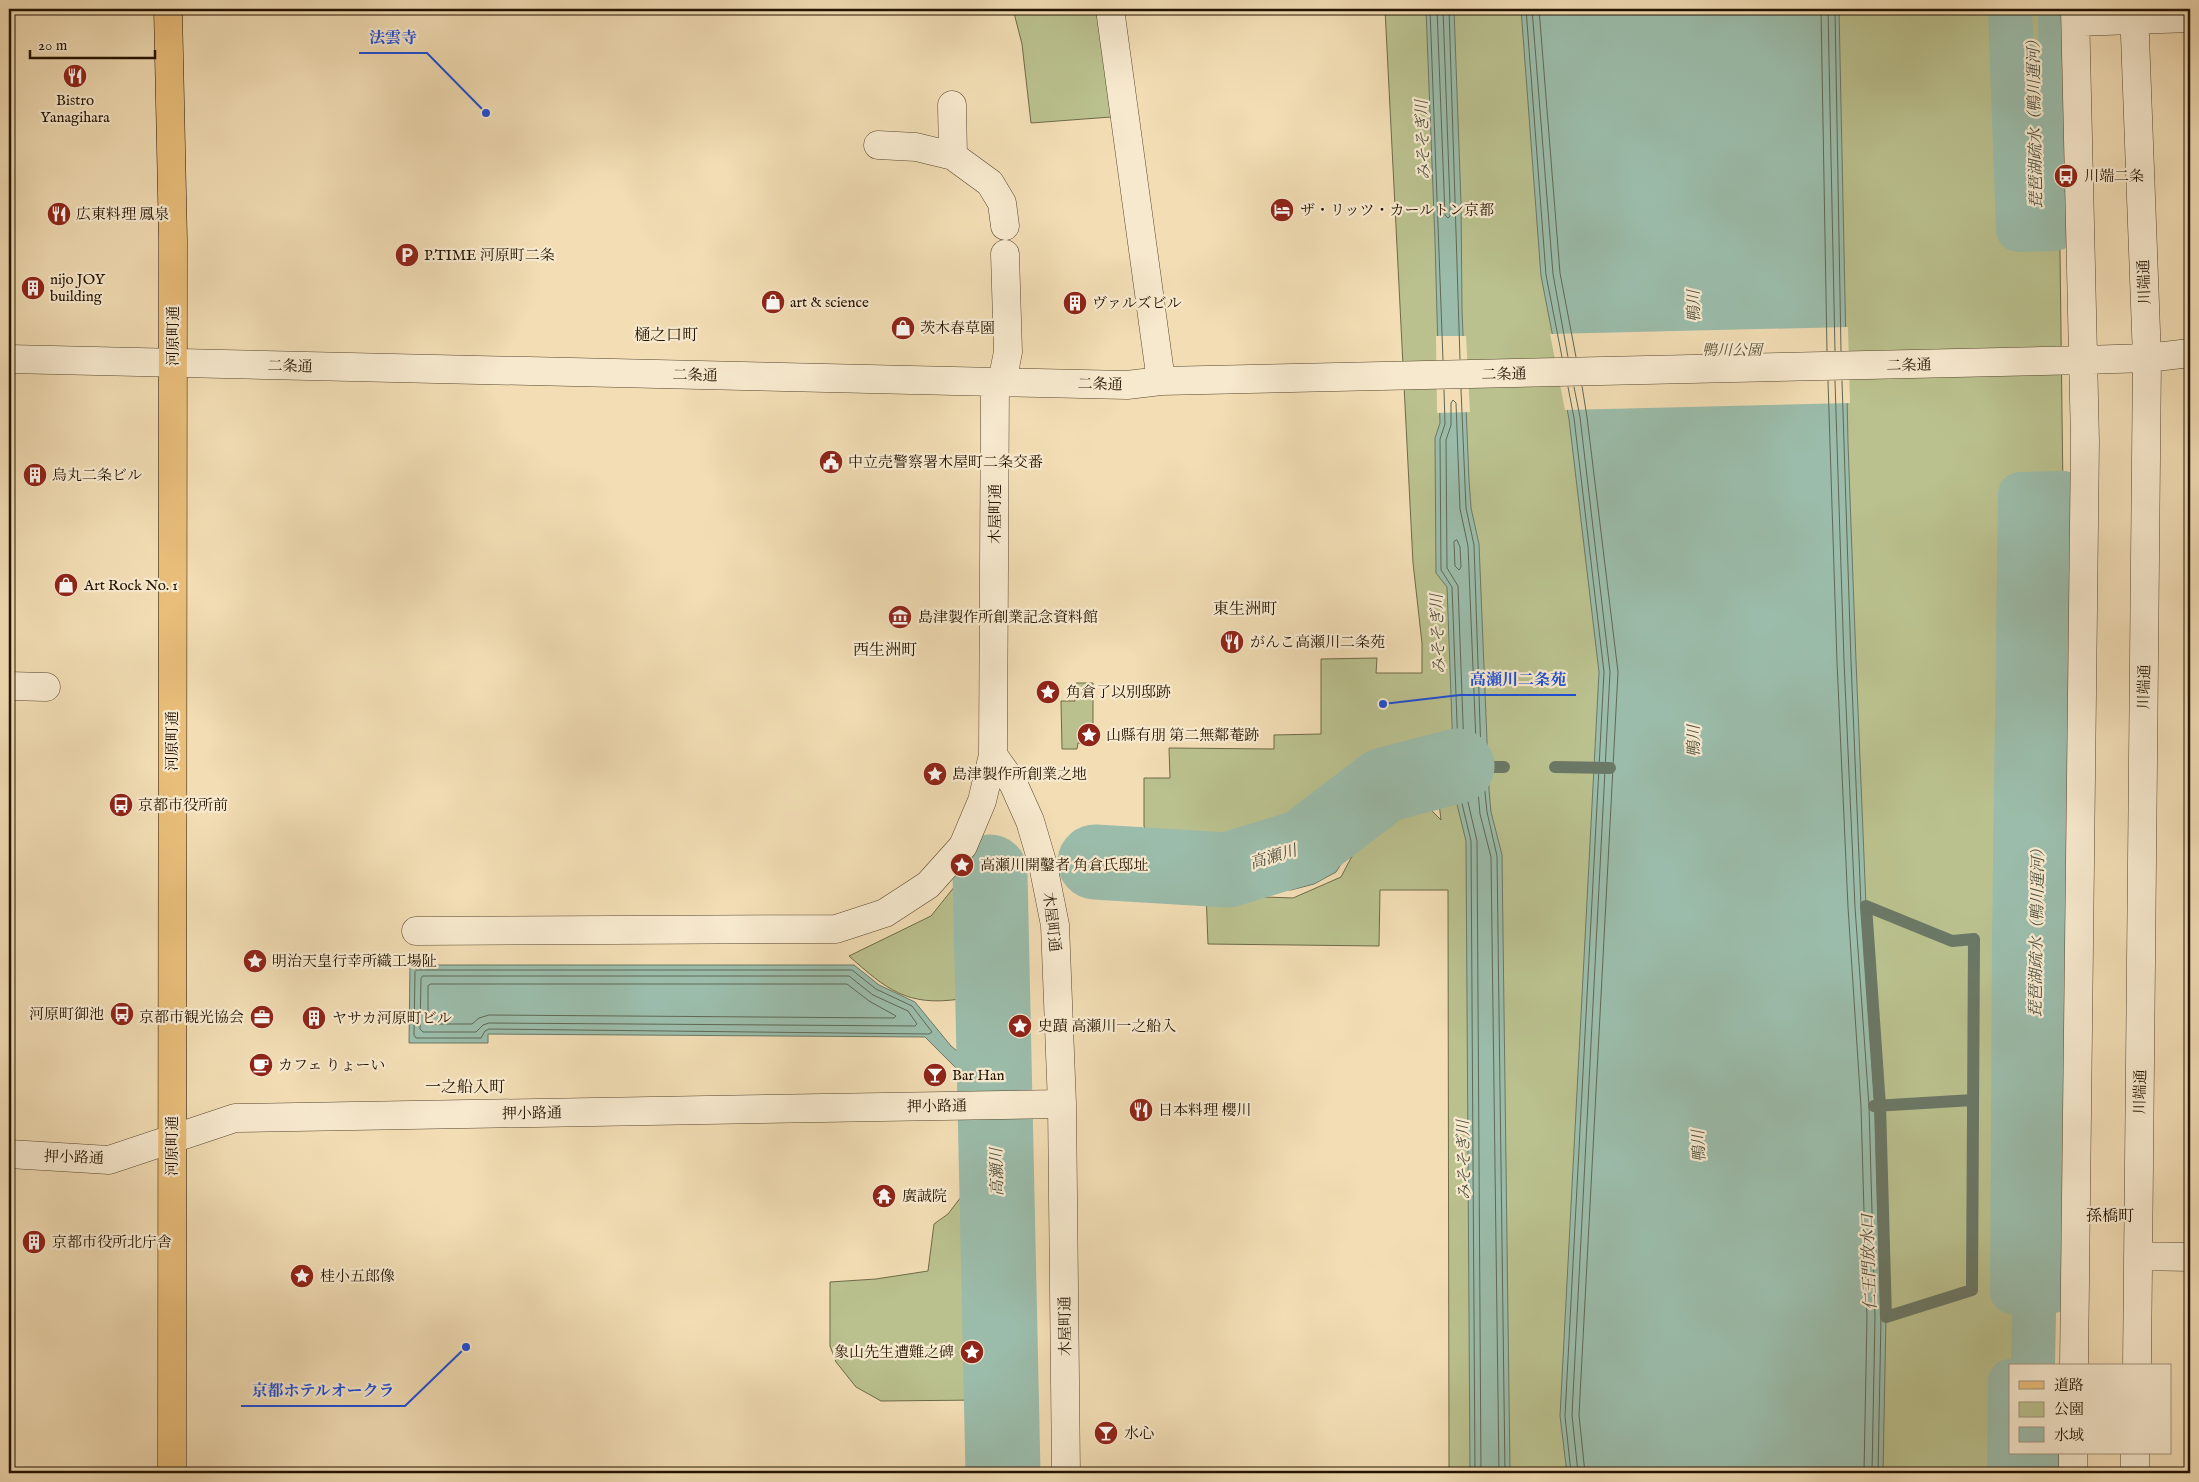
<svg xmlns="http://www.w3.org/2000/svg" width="2199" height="1482" viewBox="0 0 2199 1482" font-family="'IM FELL English','Noto Serif JP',serif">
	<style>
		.green { fill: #bac18e; stroke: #6e6a47 }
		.water { fill: #9bbcaa; stroke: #6b7866 }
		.pier { fill: #f2ddb4 }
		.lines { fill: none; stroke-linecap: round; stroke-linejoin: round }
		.shore { stroke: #5f6855; stroke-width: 1 }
		.stream { stroke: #6b7866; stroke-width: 12 }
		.canal { stroke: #9bbcaa; stroke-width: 44 }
		.river { stroke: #9bbcaa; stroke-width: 75 }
		.minor-casing { stroke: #57462d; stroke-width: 29 }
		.major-casing { stroke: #231300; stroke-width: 29 }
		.minor { stroke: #f7e9ce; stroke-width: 28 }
		.major { stroke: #e9be7a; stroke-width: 28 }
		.labels { text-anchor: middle; stroke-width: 4.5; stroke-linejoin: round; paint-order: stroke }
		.poi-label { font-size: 15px; fill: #231300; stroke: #f7e9ce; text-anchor: start }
		.street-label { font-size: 15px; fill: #231300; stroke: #f7e9ce }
		.park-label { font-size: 15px; font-style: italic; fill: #585032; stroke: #f7e9ce }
		.water-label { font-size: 16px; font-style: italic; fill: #4d4e3c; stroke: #f7e9ce }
		.neighbourhood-label { font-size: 16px; fill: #231300; stroke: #f7e9ce }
		.leader { fill: none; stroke: #1d4ed8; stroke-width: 2 }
		.callout-dot { fill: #1d4ed8; stroke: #f7e9ce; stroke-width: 2 }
		.callout-label { font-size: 16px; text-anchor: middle; font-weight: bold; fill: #1d4ed8; stroke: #f7e9ce; stroke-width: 4.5; stroke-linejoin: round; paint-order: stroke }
	</style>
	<rect width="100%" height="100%" fill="#f2ddb4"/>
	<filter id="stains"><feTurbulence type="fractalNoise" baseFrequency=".004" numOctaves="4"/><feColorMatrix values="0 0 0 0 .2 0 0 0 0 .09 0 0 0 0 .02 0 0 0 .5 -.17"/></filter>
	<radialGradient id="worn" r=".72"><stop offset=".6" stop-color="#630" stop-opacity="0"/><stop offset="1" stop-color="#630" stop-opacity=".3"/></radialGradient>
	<!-- green -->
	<path class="green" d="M 1013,9 L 1097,9 L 1111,117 L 1031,123 L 1022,44 Z
		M 1385,9 L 2057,9 L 2063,493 L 2050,1366 L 2010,1366 L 2010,1453 L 2049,1453 L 2048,1473 L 1449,1473 L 1448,890 L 1380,890 L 1379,946 L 1208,944 L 1206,892 L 1165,891 L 1163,871 L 1222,876 L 1227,884 L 1238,896 L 1293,898 L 1341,877 L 1360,841 L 1363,812 L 1389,792 L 1432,780 L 1432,811 L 1441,820 L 1433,752 L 1431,753 L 1430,763 L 1390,772 L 1356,798 L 1341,793 L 1309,808 L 1272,841 L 1230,861 L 1157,857 L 1144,826 L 1144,778 L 1170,778 L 1169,748 L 1274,749 L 1274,735 L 1321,734 L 1321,659 L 1377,658 L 1376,673 L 1422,673 L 1422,643 L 1413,563 Z
		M 1076,683 L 1093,683 L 1093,743 L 1078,743 L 1077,749 L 1062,749 L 1061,701 L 1075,701 Z
		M 959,881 L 960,999 C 907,1007 886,989 849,956 L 931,916 Z
		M 961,1197 L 979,1203 L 983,1343 L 980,1400 L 881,1401 L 856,1387 L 836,1362 L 830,1346 L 830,1282 L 876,1279 L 928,1271 L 934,1224 L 948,1214 Z"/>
	<!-- water -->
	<path class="water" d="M 1426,9 L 1454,9 L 1461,203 L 1462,310 L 1469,480 L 1471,508 L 1479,544 L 1489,790 L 1491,812 L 1502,855 L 1510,1473 L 1470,1473 L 1466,841 L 1453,788 C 1441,781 1439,769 1439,755 L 1453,750 L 1447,587 L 1436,573 L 1435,438 L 1440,423 L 1435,241 Z
		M 1521,9 L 1839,9 L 1848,443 L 1856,661 L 1866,906 L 1880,1106 L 1886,1317 L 1883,1473 L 1567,1473 L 1560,1416 L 1599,672 L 1569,419 L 1541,276 Z
		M 1340,801 L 1357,808 L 1357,825 L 1347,855 L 1336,872 L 1314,884 L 1291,890 L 1240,888 L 1232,882 L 1227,870 L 1274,846 L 1313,814 Z
		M 410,965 L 854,965 L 879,985 L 915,1002 L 951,1046 L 967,1059 L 969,1081 L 925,1037 L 488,1034 L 488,1043 L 409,1043 Z"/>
	<!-- pier -->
	<path class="pier" d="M 1848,327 L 1850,403 L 1565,410 L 1550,334 Z
		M 1436,336 L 1466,336 L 1470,412 L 1437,413 Z"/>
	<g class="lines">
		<!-- shore -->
		<path class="shore" d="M 1430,9 L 1443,360
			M 1437,9 L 1445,215 L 1448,218 L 1450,216 L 1450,204 L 1443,9
			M 1449,9 L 1460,359
			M 1526,9 L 1546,275 L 1562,357
			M 1532,9 L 1553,274 L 1568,357
			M 1539,9 L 1560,273 L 1576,357
			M 1821,9 L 1827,351
			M 1828,9 L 1835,351
			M 1835,9 L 1841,351
			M 1828,381 L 1837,662 L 1848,907 L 1861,1107 L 1867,1317 L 1864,1473
			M 1835,381 L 1844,661 L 1855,907 L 1869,1106 L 1875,1317 L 1872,1473
			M 1842,381 L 1851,661 L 1861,906 L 1875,1106 L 1881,1317 L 1878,1473
			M 1582,386 L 1587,417 L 1618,672 L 1579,1415 L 1585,1473
			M 1568,387 L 1574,418 L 1604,672 L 1565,1416 L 1571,1473
			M 1574,387 L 1580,417 L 1610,672 L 1572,1415 L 1578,1473
			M 1461,389 L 1466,508 L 1474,545 L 1481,754 L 1487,812 L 1497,856 L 1505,1473
			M 1444,390 L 1445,424 L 1440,439 L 1441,570 L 1452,587 L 1458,749 L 1455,755 L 1444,759 L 1444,766 L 1448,779 L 1458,787 L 1471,841 L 1475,1473
			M 1457,540 L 1460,547 L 1461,567 L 1459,570 L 1455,566 L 1454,542 Z
			M 1340,806 L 1351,812 C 1353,824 1349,834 1345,845 C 1329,891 1282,885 1243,883 L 1236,879 L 1235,871 L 1276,851 L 1315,818 Z
			M 1340,813 L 1345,816 C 1346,825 1343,834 1340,843 C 1328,874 1299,880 1269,878 C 1261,878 1252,878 1246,876 L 1246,873 L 1279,856 L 1319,823 Z
			M 1333,825 L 1337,826 C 1335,837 1331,848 1324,856 C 1314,868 1289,874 1275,870 L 1275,866 C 1297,855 1311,835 1333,825 Z
			M 417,970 L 852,970 L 876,989 L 912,1006 L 932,1032 L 929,1034 L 489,1029 L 485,1031 L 481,1038 L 416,1038 L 414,1035 L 415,972 Z
			M 423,976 L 849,976 L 873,995 L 908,1011 L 917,1024 L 915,1026 L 489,1023 L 483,1025 L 476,1032 L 423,1032 L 420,1029 L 421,979 Z
			M 431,984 L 847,984 L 869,1001 L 896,1016 L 894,1018 L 489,1015 L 479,1018 L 472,1024 L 430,1024 L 428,1022 L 428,986 Z
			M 1481,1473 L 1477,841 L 1464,785 L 1453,775 L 1450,765 L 1461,757 L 1464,750 L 1458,586 L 1447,568 L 1446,440 L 1451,425 L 1451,403 L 1453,400 L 1456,403 L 1460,509 L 1468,546 L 1478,791 L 1480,814 L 1491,857 L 1499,1473"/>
		<!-- stream -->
		<path class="stream" d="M 1490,767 L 1504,767
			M 1555,767 L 1610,768
			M 1866,906 L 1952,941 L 1974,939 L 1972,1290 L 1886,1317 L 1880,1106 Z
			M 2014,938 L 2012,1285 L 2001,1286 L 2005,939 Z
			M 2005,1098 L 2035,1095
			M 1874,1106 L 1973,1100"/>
		<!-- canal -->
		<path class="canal" d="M 2010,9 L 2018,230 L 2055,229 L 2052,123 L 2061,121 L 2060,9
			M 2063,493 L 2053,1291 L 2012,1292 L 2014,938 L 2020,494 Z
			M 2033,1366 L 2035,1262
			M 2009,1473 L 2010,1381
			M 2049,1473 L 2049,1453"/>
		<!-- river -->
		<path class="river" d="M 1095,862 L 1227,870 L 1303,847 L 1384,785 L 1457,766
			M 990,872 L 1003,1473"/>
		<!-- minor casing -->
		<g class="minor-casing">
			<path id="minor" d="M 1110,9 L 1161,381
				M 2134,9 L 2147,358 L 2137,1366
				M 2076,22 L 2190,18
				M 952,105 L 953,156
				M 878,145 L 916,147 L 953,156 L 990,183 L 1002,203 L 1005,226
				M 9,359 L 1127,385 L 1161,381 L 2084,360 L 2147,358 L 2190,353
				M 1002,382 L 1008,352 L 1005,254
				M 9,686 L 46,687
				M 993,755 L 1013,783 L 1030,821 L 1043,865 L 1055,925 L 1062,1104 L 1066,1473
				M 416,931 L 836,929 L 885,913 L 928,885 L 963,846 L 982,801 L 993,755 L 995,382
				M 9,1154 L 109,1160 L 235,1118 L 1062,1104
				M 2138,1256 L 2190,1257
				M 2074,1366 L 2085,441 L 2075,9
				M 2073,1473 L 2073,1453
				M 2135,1473 L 2135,1453"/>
		</g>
		<!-- major casing -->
		<g class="major-casing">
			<path id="major" d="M 168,9 L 173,240 L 172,1473"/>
		</g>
		<!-- minor -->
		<use href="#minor" class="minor"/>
		<!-- major -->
		<use href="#major" class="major"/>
	</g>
	<!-- icons -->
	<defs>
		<g id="restaurant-disc" transform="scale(1.25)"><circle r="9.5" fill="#8f2418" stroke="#f7e9ce"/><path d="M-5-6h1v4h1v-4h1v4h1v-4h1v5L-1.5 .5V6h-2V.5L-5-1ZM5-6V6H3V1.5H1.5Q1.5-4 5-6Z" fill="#fff"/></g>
		<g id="bus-disc" transform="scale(1.25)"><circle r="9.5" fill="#8f2418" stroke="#f7e9ce"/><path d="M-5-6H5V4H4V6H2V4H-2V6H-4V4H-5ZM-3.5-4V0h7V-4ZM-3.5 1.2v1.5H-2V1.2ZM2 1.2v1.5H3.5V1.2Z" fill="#fff"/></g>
		<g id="hotel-disc" transform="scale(1.25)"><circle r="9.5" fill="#8f2418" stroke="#f7e9ce"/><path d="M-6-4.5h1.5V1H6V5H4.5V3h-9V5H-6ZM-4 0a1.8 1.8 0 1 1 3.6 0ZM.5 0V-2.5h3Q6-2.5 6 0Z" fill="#fff"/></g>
		<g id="parking-disc" transform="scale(1.25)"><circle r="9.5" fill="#8f2418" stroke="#f7e9ce"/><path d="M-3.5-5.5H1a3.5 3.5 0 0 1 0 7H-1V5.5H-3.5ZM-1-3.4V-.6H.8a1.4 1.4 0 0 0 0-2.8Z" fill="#fff"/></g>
		<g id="building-disc" transform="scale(1.25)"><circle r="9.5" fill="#8f2418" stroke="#f7e9ce"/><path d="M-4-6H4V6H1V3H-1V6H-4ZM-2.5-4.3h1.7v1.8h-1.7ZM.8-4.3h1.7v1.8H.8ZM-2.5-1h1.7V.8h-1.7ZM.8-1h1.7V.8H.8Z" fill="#fff"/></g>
		<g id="shop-disc" transform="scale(1.25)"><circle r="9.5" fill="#8f2418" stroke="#f7e9ce"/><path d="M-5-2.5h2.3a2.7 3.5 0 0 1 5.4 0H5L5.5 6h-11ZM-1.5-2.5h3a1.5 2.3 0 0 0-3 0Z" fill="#fff"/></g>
		<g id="civic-disc" transform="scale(1.25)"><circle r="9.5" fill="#8f2418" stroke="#f7e9ce"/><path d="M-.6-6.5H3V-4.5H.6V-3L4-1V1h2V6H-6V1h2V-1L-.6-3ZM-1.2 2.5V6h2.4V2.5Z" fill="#fff"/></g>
		<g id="museum-disc" transform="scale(1.25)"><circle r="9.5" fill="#8f2418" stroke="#f7e9ce"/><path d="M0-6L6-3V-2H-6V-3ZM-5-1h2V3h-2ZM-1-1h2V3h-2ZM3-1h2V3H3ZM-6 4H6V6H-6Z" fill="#fff"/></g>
		<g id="sight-disc" transform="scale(1.25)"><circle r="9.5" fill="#8f2418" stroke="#f7e9ce"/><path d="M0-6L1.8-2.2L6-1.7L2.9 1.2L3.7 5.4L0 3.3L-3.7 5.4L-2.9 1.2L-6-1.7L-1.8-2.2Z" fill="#fff"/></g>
		<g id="office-disc" transform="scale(1.25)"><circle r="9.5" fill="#8f2418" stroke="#f7e9ce"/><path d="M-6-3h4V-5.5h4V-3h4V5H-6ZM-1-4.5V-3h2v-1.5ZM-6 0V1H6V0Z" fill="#fff"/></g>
		<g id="cafe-disc" transform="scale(1.25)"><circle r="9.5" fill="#8f2418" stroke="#f7e9ce"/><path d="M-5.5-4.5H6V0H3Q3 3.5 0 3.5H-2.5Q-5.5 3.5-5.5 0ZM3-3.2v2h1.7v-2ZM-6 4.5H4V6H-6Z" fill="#fff"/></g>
		<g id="bar-disc" transform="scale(1.25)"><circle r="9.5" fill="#8f2418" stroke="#f7e9ce"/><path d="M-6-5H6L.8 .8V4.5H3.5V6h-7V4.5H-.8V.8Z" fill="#fff"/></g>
		<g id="temple-disc" transform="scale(1.25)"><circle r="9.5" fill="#8f2418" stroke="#f7e9ce"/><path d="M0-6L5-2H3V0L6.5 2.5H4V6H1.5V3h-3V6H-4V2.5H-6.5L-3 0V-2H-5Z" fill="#fff"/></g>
	</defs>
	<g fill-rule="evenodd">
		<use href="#restaurant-disc" x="75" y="76"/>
		<use href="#bus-disc" x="2066" y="176"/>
		<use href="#hotel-disc" x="1282" y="210"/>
		<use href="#restaurant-disc" x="59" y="214"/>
		<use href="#parking-disc" x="407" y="255"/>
		<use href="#building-disc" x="33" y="288"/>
		<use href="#shop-disc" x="773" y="302"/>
		<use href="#building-disc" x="1075" y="303"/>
		<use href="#shop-disc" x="903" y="328"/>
		<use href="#civic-disc" x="831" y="462"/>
		<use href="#building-disc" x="35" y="475"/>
		<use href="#shop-disc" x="66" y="585"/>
		<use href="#museum-disc" x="900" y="617"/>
		<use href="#restaurant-disc" x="1232" y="642"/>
		<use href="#sight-disc" x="1048" y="692"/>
		<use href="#sight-disc" x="1089" y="735"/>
		<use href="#sight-disc" x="935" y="774"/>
		<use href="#bus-disc" x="121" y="805"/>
		<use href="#sight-disc" x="962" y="865"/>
		<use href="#sight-disc" x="255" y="961"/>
		<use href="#bus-disc" x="122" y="1014"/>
		<use href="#office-disc" x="262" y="1017"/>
		<use href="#building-disc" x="314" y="1018"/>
		<use href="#sight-disc" x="1020" y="1026"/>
		<use href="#cafe-disc" x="261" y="1065"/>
		<use href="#bar-disc" x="935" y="1075"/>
		<use href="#restaurant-disc" x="1141" y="1110"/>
		<use href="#temple-disc" x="884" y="1196"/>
		<use href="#building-disc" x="34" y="1242"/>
		<use href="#sight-disc" x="302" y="1276"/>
		<use href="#sight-disc" x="972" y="1352"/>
		<use href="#bar-disc" x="1106" y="1433"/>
	</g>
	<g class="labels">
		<!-- poi labels -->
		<g class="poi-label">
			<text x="75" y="105" text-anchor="middle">Bistro<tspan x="75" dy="17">Yanagihara</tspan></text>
			<text x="2084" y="181">川端二条</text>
			<text x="1300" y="215">ザ・リッツ・カールトン京都</text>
			<text x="76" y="219">広東料理 鳳泉</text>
			<text x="424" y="260">P.TIME 河原町二条</text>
			<text x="50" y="284">nijo JOY<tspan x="50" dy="17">building</tspan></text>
			<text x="790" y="307">art &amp; science</text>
			<text x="1092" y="308">ヴァルズビル</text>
			<text x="920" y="333">茨木春草園</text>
			<text x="848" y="467">中立売警察署木屋町二条交番</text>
			<text x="52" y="480">烏丸二条ビル</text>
			<text x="84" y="590">Art Rock No. 1</text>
			<text x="918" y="622">島津製作所創業記念資料館</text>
			<text x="1250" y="647">がんこ高瀬川二条苑</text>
			<text x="1066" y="697">角倉了以別邸跡</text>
			<text x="1106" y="740">山縣有朋 第二無鄰菴跡</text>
			<text x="952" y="779">島津製作所創業之地</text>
			<text x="138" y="810">京都市役所前</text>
			<text x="980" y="870">高瀬川開鑿者 角倉氏邸址</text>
			<text x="272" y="966">明治天皇行幸所織工場阯</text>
			<text x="104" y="1019" text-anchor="end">河原町御池</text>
			<text x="244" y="1022" text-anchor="end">京都市観光協会</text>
			<text x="332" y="1023">ヤサカ河原町ビル</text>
			<text x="1038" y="1031">史蹟 高瀬川一之船入</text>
			<text x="278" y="1070">カフェ りょーい</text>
			<text x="952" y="1080">Bar Han</text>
			<text x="1158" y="1115">日本料理 櫻川</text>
			<text x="902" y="1201">廣誠院</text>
			<text x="52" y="1247">京都市役所北庁舎</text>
			<text x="320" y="1281">桂小五郎像</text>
			<text x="954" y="1357" text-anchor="end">象山先生遭難之碑</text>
			<text x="1124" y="1438">水心</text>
		</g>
		<!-- street labels -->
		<g class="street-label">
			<text transform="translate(2144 282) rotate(-92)" y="5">川端通</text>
			<text transform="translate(173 336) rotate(-90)" y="5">河原町通</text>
			<text transform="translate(1909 365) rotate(-1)" y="5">二条通</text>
			<text transform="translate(290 366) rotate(1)" y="5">二条通</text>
			<text transform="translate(1504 374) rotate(-1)" y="5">二条通</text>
			<text transform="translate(695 375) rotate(1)" y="5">二条通</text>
			<text transform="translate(1100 384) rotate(1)" y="5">二条通</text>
			<text transform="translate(995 514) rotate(-90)" y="5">木屋町通</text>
			<text transform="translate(2144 687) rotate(-89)" y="5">川端通</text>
			<text transform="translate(172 741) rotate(-90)" y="5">河原町通</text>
			<text transform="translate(1052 922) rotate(83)" y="5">木屋町通</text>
			<text transform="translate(2140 1092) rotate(-89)" y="5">川端通</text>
			<text transform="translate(937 1106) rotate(-1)" y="5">押小路通</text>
			<text transform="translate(532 1113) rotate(-1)" y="5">押小路通</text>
			<text transform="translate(172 1146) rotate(-90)" y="5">河原町通</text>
			<text transform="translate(74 1157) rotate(2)" y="5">押小路通</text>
			<text transform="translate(1065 1326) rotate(-91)" y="5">木屋町通</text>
		</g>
		<!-- park labels -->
		<g class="park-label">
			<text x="1732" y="355">鴨川公園</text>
		</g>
		<!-- water labels -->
		<g class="water-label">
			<text transform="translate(2034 120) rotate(-91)" y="6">琵琶湖疏水（鴨川運河）</text>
			<text transform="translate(1422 140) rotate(-92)" y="6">みそそぎ川</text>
			<text transform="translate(1693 306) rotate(-91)" y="6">鴨川</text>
			<text transform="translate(1437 634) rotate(-92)" y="6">みそそぎ川</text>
			<text transform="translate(1693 741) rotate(-90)" y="6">鴨川</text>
			<text transform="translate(1273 856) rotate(-17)" y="6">高瀬川</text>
			<text transform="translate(2036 929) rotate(-89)" y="6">琵琶湖疏水（鴨川運河）</text>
			<text transform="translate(1698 1146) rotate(-93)" y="6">鴨川</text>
			<text transform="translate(1463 1160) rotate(-91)" y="6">みそそぎ川</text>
			<text transform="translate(996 1172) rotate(-91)" y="6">高瀬川</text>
			<text transform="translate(1868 1262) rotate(-92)" y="6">仁王門放水口</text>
		</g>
		<!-- neighbourhood labels -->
		<g class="neighbourhood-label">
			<text x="666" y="340">樋之口町</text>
			<text x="1245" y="614">東生洲町</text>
			<text x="885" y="655">西生洲町</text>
			<text x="465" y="1092">一之船入町</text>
			<text x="2110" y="1221">孫橋町</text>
		</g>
	</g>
	<!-- callouts -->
	<path class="leader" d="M486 113L427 53H359M1383 704L1460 695H1576M466 1347L405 1406H241"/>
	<g class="callout-dot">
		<circle cx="486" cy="113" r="5"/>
		<circle cx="1383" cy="704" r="5"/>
		<circle cx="466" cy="1347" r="5"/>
	</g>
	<g class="callout-label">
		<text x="393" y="43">法雲寺</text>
		<text x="1518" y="685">高瀬川二条苑</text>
		<text x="323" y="1396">京都ホテルオークラ</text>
	</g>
	<!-- margin -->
	<rect width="2199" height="1482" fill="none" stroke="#f2ddb4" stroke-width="30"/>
	<rect x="10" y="10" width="2179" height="1462" fill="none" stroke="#231300" stroke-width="2.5"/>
	<rect x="15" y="15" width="2169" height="1452" fill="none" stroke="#231300"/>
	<!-- legend -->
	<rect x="2009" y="1364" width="162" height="90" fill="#f7e9ce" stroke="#a2937c"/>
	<rect x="2019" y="1381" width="25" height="8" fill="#e9be7a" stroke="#a2937c"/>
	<text x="2054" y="1390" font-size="15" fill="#231300">道路</text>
	<rect x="2019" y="1402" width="25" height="15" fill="#bac18e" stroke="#a2937c"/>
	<text x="2054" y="1414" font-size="15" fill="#231300">公園</text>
	<rect x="2019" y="1427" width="25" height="15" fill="#9bbcaa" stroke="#a2937c"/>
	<text x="2054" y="1440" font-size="15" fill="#231300">水域</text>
	<!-- scale -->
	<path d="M30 50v8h125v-8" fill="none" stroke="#231300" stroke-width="2.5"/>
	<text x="38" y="50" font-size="15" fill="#231300" stroke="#f7e9ce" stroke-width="4" paint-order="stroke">20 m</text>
	<rect width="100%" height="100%" filter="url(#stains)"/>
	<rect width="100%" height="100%" fill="url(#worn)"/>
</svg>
